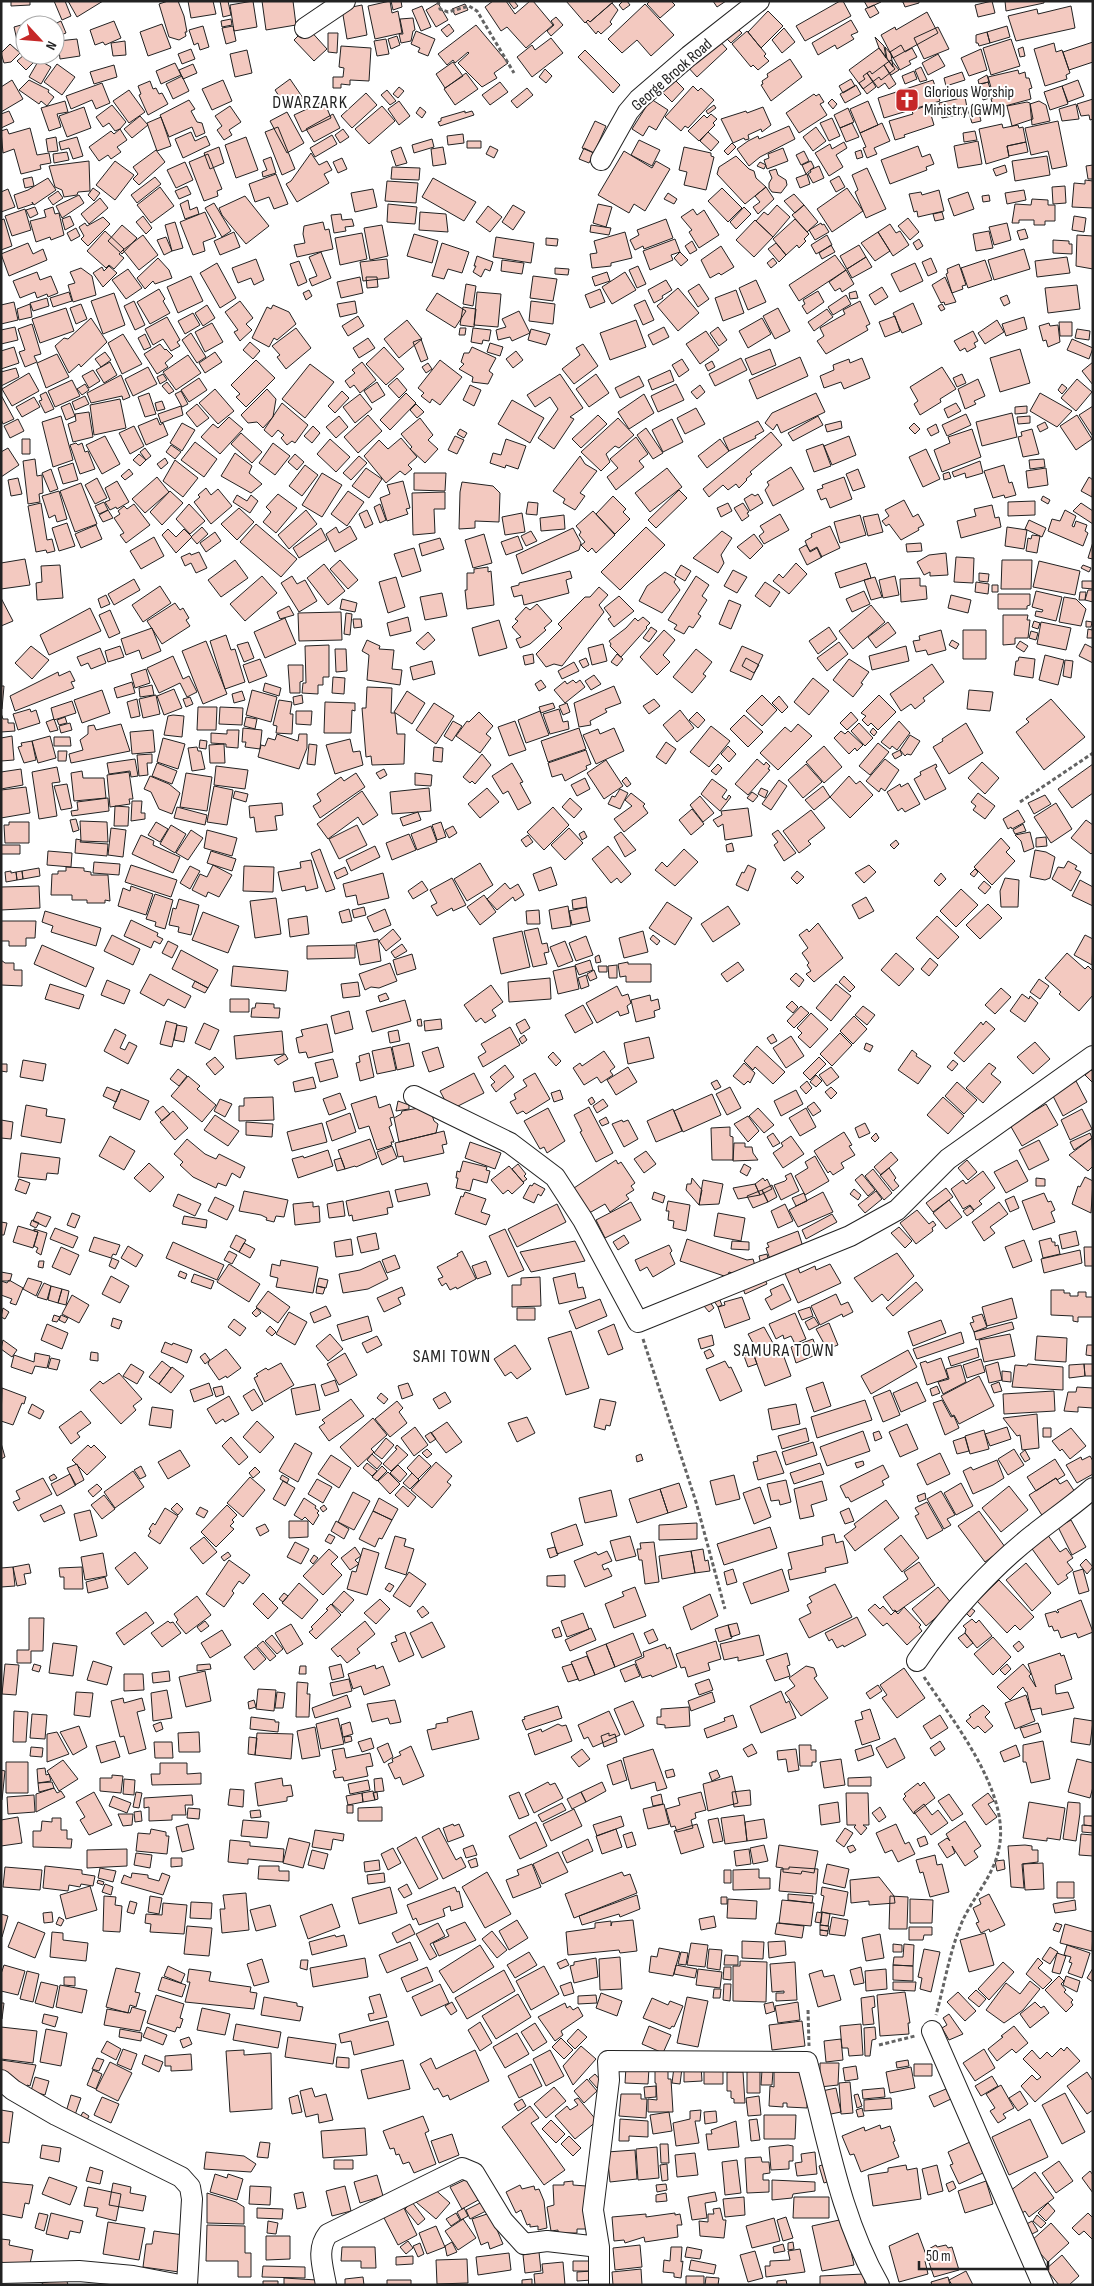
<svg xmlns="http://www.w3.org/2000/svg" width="1094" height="2286" viewBox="0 0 1094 2286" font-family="'Sofia Sans Condensed',sans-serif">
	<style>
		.building { fill: #f3c9c0; stroke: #222 }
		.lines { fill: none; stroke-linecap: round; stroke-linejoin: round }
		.minor-casing { stroke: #222; stroke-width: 22 }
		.path { stroke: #646464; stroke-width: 3; stroke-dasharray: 4 2.5; stroke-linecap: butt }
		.minor { stroke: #fff; stroke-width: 20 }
		.labels { text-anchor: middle; stroke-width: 4; stroke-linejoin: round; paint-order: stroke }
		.street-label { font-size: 16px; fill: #222; stroke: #fff }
		.poi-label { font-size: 16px; fill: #222; stroke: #fff; text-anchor: start }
		.neighbourhood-label { font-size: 18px; letter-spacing: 1px; fill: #222; stroke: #fff }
	</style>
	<rect width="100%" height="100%" fill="#fff"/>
	<!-- building -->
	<path class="building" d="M 11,1 L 30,1 L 30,5 L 11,6 Z
		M 54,1 L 65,1 L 71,16 L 62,20 Z
		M 68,1 L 103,1 L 77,17 Z
		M 168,1 L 178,1 L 184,16 L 187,32 L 185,32 L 186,36 L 179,40 L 169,37 L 159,4 Z
		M 188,1 L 213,1 L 216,14 L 191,18 Z
		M 220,1 L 228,1 L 231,15 L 223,17 Z
		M 253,1 L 257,27 L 234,31 L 230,5 Z
		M 262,1 L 293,1 L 296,25 L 266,30 Z
		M 390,1 L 392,13 L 398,11 L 402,33 L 375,39 L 368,6 Z
		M 391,1 L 401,1 L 402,7 L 393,10 Z
		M 493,1 L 506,1 L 515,14 L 530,1 L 533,1 L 553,25 L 526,48 L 507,27 L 501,31 L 485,7 Z
		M 508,1 L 514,1 L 518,6 L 514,9 Z
		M 566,1 L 614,1 L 590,22 L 588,20 L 585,23 Z
		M 623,1 L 627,1 L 630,5 L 623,10 L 619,5 Z
		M 650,1 L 671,1 L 675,5 L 660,18 L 647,4 Z
		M 713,1 L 726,1 L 717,7 Z
		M 840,1 L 843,1 L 851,16 L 805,41 L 796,26 Z
		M 864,1 L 880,1 L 881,2 L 868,8 Z
		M 899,1 L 919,1 L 919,3 L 905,7 L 903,2 Z
		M 992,1 L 995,13 L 978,17 L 975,5 Z
		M 1005,1 L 1044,1 L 1044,3 L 1006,11 Z
		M 438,3 L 448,20 L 436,27 L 426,10 Z
		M 612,3 L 618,10 L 610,22 L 612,24 L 601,34 L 598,31 L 596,34 L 586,22 L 588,20 L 590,22 Z
		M 465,4 L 468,10 L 455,15 L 452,9 Z
		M 645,4 L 674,35 L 651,56 L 637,40 L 622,53 L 608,39 Z
		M 362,5 L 367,35 L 347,39 L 342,9 Z
		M 874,5 L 879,13 L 870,18 L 865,9 Z
		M 422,6 L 431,27 L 421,31 L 412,10 Z
		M 1071,6 L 1075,28 L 1016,41 L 1008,16 L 1037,9 L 1038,14 Z
		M 768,11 L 783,26 L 761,48 L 748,32 Z
		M 927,12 L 938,33 L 893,58 L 881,35 L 895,27 L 896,30 Z
		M 556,17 L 563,25 L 551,36 L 547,31 L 554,25 L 551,21 Z
		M 46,18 L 47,25 L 25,25 L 25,47 L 19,49 L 14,27 Z
		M 413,18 L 415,30 L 413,31 L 411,41 L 401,43 L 399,34 L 403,34 L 400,19 Z
		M 231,19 L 232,25 L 222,27 L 221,21 Z
		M 851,20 L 858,32 L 851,35 L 854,39 L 837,49 L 835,45 L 818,55 L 812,43 Z
		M 61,21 L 66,33 L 56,37 L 55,25 L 52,25 Z
		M 114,21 L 121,38 L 105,45 L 103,42 L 95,45 L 90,30 Z
		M 162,24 L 171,48 L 148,56 L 140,32 Z
		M 449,24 L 454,31 L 447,37 L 441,30 Z
		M 476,25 L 508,63 L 494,73 L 497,78 L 482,87 L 458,63 L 469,53 L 468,52 L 455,63 L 453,60 L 447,65 L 438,54 Z
		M 734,25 L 742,33 L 731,43 L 723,35 Z
		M 203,26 L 209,47 L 200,50 L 198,43 L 194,45 L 189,30 Z
		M 233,26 L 236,41 L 226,44 L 222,28 Z
		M 1007,26 L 1010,37 L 990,43 L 987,32 Z
		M 307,27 L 327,49 L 314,61 L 294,40 Z
		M 938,27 L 949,49 L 924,59 L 914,38 Z
		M 784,28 L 795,42 L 782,53 L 772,40 Z
		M 416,31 L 435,39 L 428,56 L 418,52 L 420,48 L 411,44 Z
		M 747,31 L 766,54 L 764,56 L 769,61 L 758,70 L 753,65 L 751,67 L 732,44 Z
		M 987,32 L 990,43 L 979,46 L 978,43 L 976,43 L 976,35 Z
		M 328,33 L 338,33 L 337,53 L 328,52 Z
		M 397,36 L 400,45 L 391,49 L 388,39 Z
		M 716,37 L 727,49 L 697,77 L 686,65 Z
		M 875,37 L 884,46 L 886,58 L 879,48 Z
		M 551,38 L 563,53 L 532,77 L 517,57 L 532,45 L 535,50 Z
		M 77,39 L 80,56 L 60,59 L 58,41 Z
		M 386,39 L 389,54 L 377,56 L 374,41 Z
		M 1011,39 L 1020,66 L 991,75 L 983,48 Z
		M 125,41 L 126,55 L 113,56 L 111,43 Z
		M 1093,42 L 1093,62 L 1069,70 L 1063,52 Z
		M 1054,43 L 1056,52 L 1062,50 L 1070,73 L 1066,75 L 1067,79 L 1045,86 L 1034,49 Z
		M 10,44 L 20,53 L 11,62 L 4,63 L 1,53 Z
		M 901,45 L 905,52 L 912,48 L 917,57 L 909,61 L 911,64 L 900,70 L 890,52 Z
		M 341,46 L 371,48 L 369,81 L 350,80 L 350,85 L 341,84 L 341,88 L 333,88 L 333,77 L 343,77 L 344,68 L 339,67 Z
		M 885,47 L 891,54 L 893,67 L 887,59 Z
		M 1023,47 L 1025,56 L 1020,57 L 1018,49 Z
		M 879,48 L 895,69 L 881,80 L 879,77 L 863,89 L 849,70 Z
		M 191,49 L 195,59 L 182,64 L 178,54 Z
		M 981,49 L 987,70 L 969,76 L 961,58 Z
		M 247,50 L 252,73 L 235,77 L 230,54 Z
		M 585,50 L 620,85 L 613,93 L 578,57 Z
		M 25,54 L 34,55 L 38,58 L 26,70 L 17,61 Z
		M 938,54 L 945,66 L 928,75 L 922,63 Z
		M 790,59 L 802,77 L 771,101 L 761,85 L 763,84 L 762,81 L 768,77 L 767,74 Z
		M 39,60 L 51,67 L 41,84 L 29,77 Z
		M 891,60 L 899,70 L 891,75 L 884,65 Z
		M 453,62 L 463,76 L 445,88 L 436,74 Z
		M 175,63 L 181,75 L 161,84 L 156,71 Z
		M 57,64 L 75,77 L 62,95 L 44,82 Z
		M 193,64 L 197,73 L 183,79 L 179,70 Z
		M 114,65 L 117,77 L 94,84 L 90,72 Z
		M 884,65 L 896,84 L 889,89 L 885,83 L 878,88 L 867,73 L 870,71 L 872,74 Z
		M 921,67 L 927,80 L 920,82 L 915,70 Z
		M 545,69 L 552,76 L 546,83 L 539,77 Z
		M 1018,70 L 1019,74 L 1025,72 L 1026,78 L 1029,78 L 1032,88 L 1029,89 L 1031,99 L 994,109 L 991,99 L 994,98 L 988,77 Z
		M 914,71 L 917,79 L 905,84 L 902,76 Z
		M 962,72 L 965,80 L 946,86 L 944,78 Z
		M 466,73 L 478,89 L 455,105 L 444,89 Z
		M 867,73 L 876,87 L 867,94 L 859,83 L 865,79 L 863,76 Z
		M 987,75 L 989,82 L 979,84 L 978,80 Z
		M 182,76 L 189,91 L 173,99 L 166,84 Z
		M 290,79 L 303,98 L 287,108 L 275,90 Z
		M 674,79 L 684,89 L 672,102 L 662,92 Z
		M 851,79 L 855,86 L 843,93 L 839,86 Z
		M 12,80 L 23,99 L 1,112 L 1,87 Z
		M 29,80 L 49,90 L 48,92 L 54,97 L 47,106 L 41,101 L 39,104 L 19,90 Z
		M 223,80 L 232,101 L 212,110 L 202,89 Z
		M 933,80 L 940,101 L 884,118 L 878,98 Z
		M 1078,80 L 1084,96 L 1068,102 L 1062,86 Z
		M 150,81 L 153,89 L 156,88 L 159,94 L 162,93 L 168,104 L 148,115 L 139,95 L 141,94 L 138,86 Z
		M 500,82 L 508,92 L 490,105 L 482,95 Z
		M 988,82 L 993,97 L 983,100 L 979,85 Z
		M 102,83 L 110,103 L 96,109 L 92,100 L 71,109 L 66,96 Z
		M 856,85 L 861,94 L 845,103 L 840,94 Z
		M 693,86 L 698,91 L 701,88 L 714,100 L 688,128 L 685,126 L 681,131 L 665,117 Z
		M 1062,86 L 1068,104 L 1050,110 L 1044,92 Z
		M 399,87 L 404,91 L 398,98 L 393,94 Z
		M 527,88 L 533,95 L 517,108 L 511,101 Z
		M 129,90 L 145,112 L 129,123 L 113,101 Z
		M 387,90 L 396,101 L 390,105 L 381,95 Z
		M 366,93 L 377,105 L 352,128 L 341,116 Z
		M 814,94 L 816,96 L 819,94 L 824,102 L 820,104 L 827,115 L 799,133 L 786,113 Z
		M 965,97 L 968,113 L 942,118 L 939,103 Z
		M 651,99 L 668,110 L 656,130 L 649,126 L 643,136 L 632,129 Z
		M 832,99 L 837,104 L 833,109 L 828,103 Z
		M 1093,99 L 1093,119 L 1090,120 L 1089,115 L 1081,116 L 1077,104 Z
		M 189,100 L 195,109 L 191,111 L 197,122 L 202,123 L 205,133 L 196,137 L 192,127 L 169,137 L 160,115 Z
		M 65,101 L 68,112 L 57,114 L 61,127 L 49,131 L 41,108 Z
		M 324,101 L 331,118 L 302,132 L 294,115 Z
		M 399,101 L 410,116 L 399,125 L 388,109 Z
		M 868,101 L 878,125 L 860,133 L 850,109 Z
		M 1039,101 L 1046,105 L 1050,121 L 1032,125 L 1030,104 Z
		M 1027,102 L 1030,103 L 1033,119 L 1012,126 L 1007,106 Z
		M 1076,104 L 1079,119 L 1062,121 L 1059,109 Z
		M 112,105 L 126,122 L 120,129 L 115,131 L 109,123 L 103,127 L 96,117 Z
		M 714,105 L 716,108 L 708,114 L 706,111 Z
		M 928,105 L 934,125 L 904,135 L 905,137 L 895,140 L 889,121 L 913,114 L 912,111 Z
		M 977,105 L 981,121 L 972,123 L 967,107 Z
		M 230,106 L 241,122 L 229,130 L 232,135 L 224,140 L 217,130 L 222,126 L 215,116 Z
		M 382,106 L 395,121 L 369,144 L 355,129 Z
		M 84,107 L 91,128 L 67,137 L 59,116 Z
		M 420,107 L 426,112 L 422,118 L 416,113 Z
		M 763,107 L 771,125 L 762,132 L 761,129 L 748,135 L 749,139 L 745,140 L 744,138 L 733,143 L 721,119 L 746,111 L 747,113 Z
		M 848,108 L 854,122 L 840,128 L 834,115 Z
		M 9,111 L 14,122 L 1,128 L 1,114 Z
		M 465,111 L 465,113 L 472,111 L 474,115 L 440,126 L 438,122 L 441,121 L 441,118 Z
		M 287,112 L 304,143 L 287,153 L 270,121 Z
		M 333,114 L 340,128 L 314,142 L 306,129 Z
		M 711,114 L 717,119 L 713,123 L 715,125 L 699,141 L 688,131 L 704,115 L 707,118 Z
		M 140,116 L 148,125 L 132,138 L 124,129 Z
		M 161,117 L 171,146 L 157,151 L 147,123 Z
		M 832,118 L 840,136 L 829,141 L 820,123 Z
		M 595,121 L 606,126 L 594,153 L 582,148 Z
		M 1058,121 L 1067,166 L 1052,169 L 1048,151 L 1031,155 L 1025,128 Z
		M 852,123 L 859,137 L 846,142 L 840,128 Z
		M 882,123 L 890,141 L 874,148 L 877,154 L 867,158 L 863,148 L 866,147 L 860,133 Z
		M 1002,124 L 1003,128 L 1018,125 L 1019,128 L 1023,127 L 1026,142 L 1007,146 L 1009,157 L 986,164 L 979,129 Z
		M 789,126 L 795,139 L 760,157 L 749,166 L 737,149 L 748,141 L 758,136 L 759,139 Z
		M 278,127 L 295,169 L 282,175 L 265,132 Z
		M 816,127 L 826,141 L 813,151 L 803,137 Z
		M 30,128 L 37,155 L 49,153 L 51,163 L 40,165 L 41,169 L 21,174 L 14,149 L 3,153 L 1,131 L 7,129 L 9,134 Z
		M 120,129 L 127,140 L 117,147 L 121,152 L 111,159 L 108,155 L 99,161 L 89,147 L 111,131 L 114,134 Z
		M 343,129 L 349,137 L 340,143 L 335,135 Z
		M 975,131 L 977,140 L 964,142 L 963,133 Z
		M 191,132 L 195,141 L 206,136 L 210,145 L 183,158 L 175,139 Z
		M 708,132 L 719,142 L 711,151 L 700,141 Z
		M 463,134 L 464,143 L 448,145 L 447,136 Z
		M 332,135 L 337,144 L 315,157 L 310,148 Z
		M 56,137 L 58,151 L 48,152 L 46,139 Z
		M 77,137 L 83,156 L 73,159 L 69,148 L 61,150 L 59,142 Z
		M 246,137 L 258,170 L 236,178 L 225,145 Z
		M 432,139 L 434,147 L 414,153 L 412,145 Z
		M 639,140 L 660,150 L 652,166 L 631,155 Z
		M 467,141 L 481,141 L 481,148 L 467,148 Z
		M 978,141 L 982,164 L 958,168 L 954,146 Z
		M 844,142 L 847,148 L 836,155 L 843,167 L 829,176 L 815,153 L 830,144 L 832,149 Z
		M 1026,142 L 1028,152 L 1009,156 L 1007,146 Z
		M 732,143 L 736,147 L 728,155 L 724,151 Z
		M 490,146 L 498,150 L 494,158 L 486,154 Z
		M 918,146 L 922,157 L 930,154 L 934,164 L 926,167 L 927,170 L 890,184 L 881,160 Z
		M 219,147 L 224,163 L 210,169 L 204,153 Z
		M 401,147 L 407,163 L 396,166 L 391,151 Z
		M 443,147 L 446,164 L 433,166 L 431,149 Z
		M 684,147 L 711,153 L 711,156 L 714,157 L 706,190 L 684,185 L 687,172 L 679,170 Z
		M 584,148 L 594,153 L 589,163 L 579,159 Z
		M 783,148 L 788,161 L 767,169 L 764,160 L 769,158 L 768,154 Z
		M 156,150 L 165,162 L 139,185 L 133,179 L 138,174 L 133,167 Z
		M 861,150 L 863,157 L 857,159 L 855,152 Z
		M 624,151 L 652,168 L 656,161 L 670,169 L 645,211 L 634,204 L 629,213 L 598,195 Z
		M 804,151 L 809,161 L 801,165 L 796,155 Z
		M 67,152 L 69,160 L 54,163 L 53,154 Z
		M 311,153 L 319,165 L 327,161 L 332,170 L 324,174 L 329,183 L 297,202 L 286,184 L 291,181 Z
		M 208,154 L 222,189 L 217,191 L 218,196 L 204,201 L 189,162 Z
		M 736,156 L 749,169 L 754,171 L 756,178 L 766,187 L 745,204 L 717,174 L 719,167 Z
		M 1047,156 L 1050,175 L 1015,181 L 1012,161 Z
		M 271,157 L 276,173 L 263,177 L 262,172 L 267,170 L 263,160 Z
		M 342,158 L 347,169 L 338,173 L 333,162 Z
		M 89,161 L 90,191 L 78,192 L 77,195 L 64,197 L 62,190 L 55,187 L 49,166 Z
		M 115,161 L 134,175 L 115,200 L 96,185 Z
		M 811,161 L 814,167 L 806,174 L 802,165 Z
		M 185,162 L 193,180 L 176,188 L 167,170 Z
		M 760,162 L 766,165 L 764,169 L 757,166 Z
		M 1005,165 L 1007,172 L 996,176 L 993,169 Z
		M 1093,165 L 1093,179 L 1088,179 L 1086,166 Z
		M 819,166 L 824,178 L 813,183 L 808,174 L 811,172 L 810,170 Z
		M 392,167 L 420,168 L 419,180 L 391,179 Z
		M 867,168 L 886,209 L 866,218 L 855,192 L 858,190 L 852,175 Z
		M 776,169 L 778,175 L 786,180 L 787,185 L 781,193 L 772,192 L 769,188 L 769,183 L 772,178 L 769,171 Z
		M 276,174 L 288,204 L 274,209 L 269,197 L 255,202 L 249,184 Z
		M 807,174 L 810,184 L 800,188 L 796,178 Z
		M 839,176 L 845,187 L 836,192 L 830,181 Z
		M 32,177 L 34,186 L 25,188 L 23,179 Z
		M 155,177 L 161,184 L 137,203 L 131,195 Z
		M 48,178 L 56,190 L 34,205 L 32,202 L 33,204 L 18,209 L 14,195 L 28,190 Z
		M 433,178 L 476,202 L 464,221 L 422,197 Z
		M 1085,180 L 1093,181 L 1093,208 L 1072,207 L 1074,183 L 1085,184 Z
		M 387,181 L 418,183 L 416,203 L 385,201 Z
		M 187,186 L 191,194 L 179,199 L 175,191 Z
		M 1065,186 L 1066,203 L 1053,204 L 1052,187 Z
		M 160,187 L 174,206 L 151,223 L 137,205 Z
		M 766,187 L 774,199 L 758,214 L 753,207 L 760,202 L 755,196 Z
		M 93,188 L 100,193 L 94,201 L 88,195 Z
		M 722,188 L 742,208 L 728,222 L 708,201 Z
		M 847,188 L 863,211 L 832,232 L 817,209 Z
		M 8,189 L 15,207 L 1,212 L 1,192 Z
		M 373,189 L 377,207 L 355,212 L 351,193 Z
		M 939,190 L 944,211 L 918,217 L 917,211 L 914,212 L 909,194 L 921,192 L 922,195 Z
		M 1024,190 L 1026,200 L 1007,204 L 1005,193 Z
		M 58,191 L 63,198 L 53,205 L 48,198 Z
		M 968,192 L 974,209 L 954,216 L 948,199 Z
		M 668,193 L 677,199 L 674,204 L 664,199 Z
		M 794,194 L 804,205 L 795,213 L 784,201 Z
		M 79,195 L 84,203 L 62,218 L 56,206 Z
		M 989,195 L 990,201 L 983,202 L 982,196 Z
		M 245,196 L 269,226 L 246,244 L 222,215 L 219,208 Z
		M 100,198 L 108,208 L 89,224 L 81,214 Z
		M 1032,199 L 1048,200 L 1048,205 L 1055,205 L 1055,221 L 1045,221 L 1045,225 L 1034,225 L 1034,220 L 1019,220 L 1019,223 L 1012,223 L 1015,204 L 1031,205 Z
		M 188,200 L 190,210 L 197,207 L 199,214 L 185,219 L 180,204 Z
		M 214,203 L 231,231 L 222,237 L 205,208 Z
		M 388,204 L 417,207 L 415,224 L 387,222 Z
		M 598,204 L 612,207 L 606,227 L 593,223 Z
		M 513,205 L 525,212 L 513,230 L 502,222 Z
		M 777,205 L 790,217 L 773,237 L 756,221 L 764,212 L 768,215 Z
		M 804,205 L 818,222 L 807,232 L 792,215 Z
		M 488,206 L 502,217 L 490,232 L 476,222 Z
		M 35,207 L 38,214 L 30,218 L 26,210 Z
		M 53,207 L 55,214 L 59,213 L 64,235 L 51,240 L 50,237 L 36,242 L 30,221 L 46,217 L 44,210 Z
		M 744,207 L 751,214 L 736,229 L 730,222 Z
		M 25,209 L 31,230 L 12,236 L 5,216 Z
		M 693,209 L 697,215 L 704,210 L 719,235 L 699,248 L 689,232 L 692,230 L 681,217 Z
		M 205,212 L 216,237 L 203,242 L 205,251 L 193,255 L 180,222 Z
		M 420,212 L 446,214 L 448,232 L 419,230 Z
		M 942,212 L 944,219 L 935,221 L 933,214 Z
		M 341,214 L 342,220 L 352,219 L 354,226 L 345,227 L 346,231 L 334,233 L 331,215 Z
		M 70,216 L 74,225 L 65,230 L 62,219 Z
		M 143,216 L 152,228 L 146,234 L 136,222 Z
		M 1074,216 L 1086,218 L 1084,232 L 1072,230 Z
		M 103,217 L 110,224 L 88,246 L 81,239 L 84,236 L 79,227 L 85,223 L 87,226 Z
		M 908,218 L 919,232 L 910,240 L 898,226 Z
		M 4,219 L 12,246 L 1,250 L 1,220 Z
		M 666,219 L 673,238 L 644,249 L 643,246 L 635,250 L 630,240 L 639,235 L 637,230 Z
		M 795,219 L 809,234 L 804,239 L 806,241 L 799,248 L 797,245 L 786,255 L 773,239 Z
		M 755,220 L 773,237 L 754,257 L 736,240 Z
		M 175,222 L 183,248 L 172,251 L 165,225 Z
		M 323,222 L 325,230 L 329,229 L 333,249 L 297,257 L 294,245 L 305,243 L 303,234 L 304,226 Z
		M 821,223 L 822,225 L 824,224 L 829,232 L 815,240 L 809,230 Z
		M 1007,223 L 1011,240 L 994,245 L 989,227 Z
		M 890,224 L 896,233 L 900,231 L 909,245 L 893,256 L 878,232 Z
		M 122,225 L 137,238 L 122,254 L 108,241 Z
		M 382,225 L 388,256 L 370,260 L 364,228 Z
		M 591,225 L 611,228 L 609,235 L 590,232 Z
		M 76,228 L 80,236 L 71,241 L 67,233 Z
		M 1025,229 L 1028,238 L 1020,240 L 1017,231 Z
		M 105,231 L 124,249 L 119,254 L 124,258 L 114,269 L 109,265 L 106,268 L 87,251 Z
		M 989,231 L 993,248 L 976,251 L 973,234 Z
		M 234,232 L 240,247 L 220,255 L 214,241 Z
		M 625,232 L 632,258 L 611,263 L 611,266 L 592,268 L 590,254 L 597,253 L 594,241 Z
		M 878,232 L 890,251 L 875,261 L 861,243 Z
		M 362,233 L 367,259 L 340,265 L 335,238 Z
		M 414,234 L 438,241 L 432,263 L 407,256 Z
		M 143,235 L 158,255 L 139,270 L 123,250 Z
		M 827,235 L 832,245 L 816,254 L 811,245 Z
		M 1077,235 L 1093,236 L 1093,269 L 1076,266 Z
		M 166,237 L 172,251 L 164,255 L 157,240 Z
		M 496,237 L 534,243 L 531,263 L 493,257 Z
		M 546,238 L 558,239 L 557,246 L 546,245 Z
		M 675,239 L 680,252 L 671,255 L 673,260 L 650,270 L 643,251 Z
		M 919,239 L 923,246 L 917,250 L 913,243 Z
		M 1053,240 L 1069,241 L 1069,244 L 1072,244 L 1072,254 L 1053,253 Z
		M 692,241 L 697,250 L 690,254 L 685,246 Z
		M 28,243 L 33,254 L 43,249 L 47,260 L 9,276 L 1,254 Z
		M 442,243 L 469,252 L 462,273 L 448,269 L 444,279 L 432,276 Z
		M 776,243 L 786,255 L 779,262 L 768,249 Z
		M 831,245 L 835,252 L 822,259 L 819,253 Z
		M 859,245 L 866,257 L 847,269 L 840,256 Z
		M 721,246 L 734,267 L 721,275 L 719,273 L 710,278 L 701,260 Z
		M 1024,249 L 1030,269 L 994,280 L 988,260 Z
		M 321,252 L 331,278 L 312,286 L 309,279 L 317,276 L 309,257 Z
		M 680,252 L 688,260 L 681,266 L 674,258 Z
		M 835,255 L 846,270 L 799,301 L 789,285 Z
		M 477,256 L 493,262 L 490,271 L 485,269 L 481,277 L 473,272 L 476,266 L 474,266 Z
		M 866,257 L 872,267 L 852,278 L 847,269 Z
		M 1067,257 L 1070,273 L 1037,277 L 1035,261 Z
		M 158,258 L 169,270 L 172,278 L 155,284 L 153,281 L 145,289 L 137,278 Z
		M 773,258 L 777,263 L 771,268 L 767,263 Z
		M 931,258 L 937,272 L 928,276 L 922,262 Z
		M 256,259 L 264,280 L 254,285 L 251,278 L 238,283 L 232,268 Z
		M 387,259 L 389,278 L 363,281 L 360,262 Z
		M 502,260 L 524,263 L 522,274 L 501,271 Z
		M 985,260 L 992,280 L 968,288 L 961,268 Z
		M 299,261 L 307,282 L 298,286 L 290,264 Z
		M 217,263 L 236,298 L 220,308 L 200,273 Z
		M 915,263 L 923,281 L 900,292 L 891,274 Z
		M 959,264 L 966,285 L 962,286 L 963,289 L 952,293 L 946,274 L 948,273 L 947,269 Z
		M 109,266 L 117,273 L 103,287 L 93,273 L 102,267 L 104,271 Z
		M 638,266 L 646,284 L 637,288 L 629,270 Z
		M 81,268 L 92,276 L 96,295 L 73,302 L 68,285 L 75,283 L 70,272 Z
		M 555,268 L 569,269 L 568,275 L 555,274 Z
		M 128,269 L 142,288 L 126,299 L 112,280 Z
		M 846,270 L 854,284 L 842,292 L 840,288 L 835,291 L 829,282 Z
		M 37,272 L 40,280 L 51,276 L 58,293 L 48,297 L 47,294 L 37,298 L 35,292 L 20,298 L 13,281 Z
		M 607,272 L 610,281 L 595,286 L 592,277 Z
		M 625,272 L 636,290 L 612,304 L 602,287 Z
		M 191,276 L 203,301 L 178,313 L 167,287 Z
		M 533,276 L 557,279 L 553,301 L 530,298 Z
		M 360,277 L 363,293 L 341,298 L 337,282 Z
		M 366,277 L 377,277 L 378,287 L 367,288 Z
		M 945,277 L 956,302 L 945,305 L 944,302 L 941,303 L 932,285 Z
		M 666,280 L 672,290 L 662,296 L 663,298 L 654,303 L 648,290 Z
		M 756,280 L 766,302 L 748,310 L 739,288 Z
		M 466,284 L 476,286 L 473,306 L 463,304 Z
		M 699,284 L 709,299 L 698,307 L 688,291 Z
		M 1077,285 L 1080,309 L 1048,313 L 1045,288 Z
		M 882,287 L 888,297 L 875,305 L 869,295 Z
		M 678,288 L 699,313 L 678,331 L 657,306 Z
		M 159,289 L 165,299 L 163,301 L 170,313 L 150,324 L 137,302 Z
		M 600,289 L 605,302 L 590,308 L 585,295 Z
		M 309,290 L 312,296 L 306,300 L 303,293 Z
		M 736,290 L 744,313 L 723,321 L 715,298 Z
		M 818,291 L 824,302 L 807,314 L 802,306 L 805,304 L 803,300 Z
		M 856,291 L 858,298 L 850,299 L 849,293 Z
		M 69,292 L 72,301 L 53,307 L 50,298 Z
		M 477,292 L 501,294 L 498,327 L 474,325 Z
		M 114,293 L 125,325 L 103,334 L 91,301 Z
		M 437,293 L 466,311 L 455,328 L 426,310 Z
		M 846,295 L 851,304 L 833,315 L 828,307 Z
		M 1007,295 L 1010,303 L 1004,306 L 1000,298 Z
		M 47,298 L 49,306 L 33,311 L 30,303 Z
		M 645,300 L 654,320 L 643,325 L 634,305 Z
		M 134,301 L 145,325 L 135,330 L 124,306 Z
		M 240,301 L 253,318 L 246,324 L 252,330 L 240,341 L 234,332 L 238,330 L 225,312 Z
		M 355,301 L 357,313 L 340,317 L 337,304 Z
		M 531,301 L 555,304 L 553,324 L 529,321 Z
		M 860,301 L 870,324 L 866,326 L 868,330 L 826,354 L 817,341 L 824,336 L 820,328 L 845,314 L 843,310 Z
		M 14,302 L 18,320 L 1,324 L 1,305 Z
		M 913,303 L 922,324 L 902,333 L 893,313 Z
		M 30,304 L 32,317 L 19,320 L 17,309 Z
		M 81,304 L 87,319 L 76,324 L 70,308 Z
		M 942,304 L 945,309 L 941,311 L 938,306 Z
		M 207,305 L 215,318 L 203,326 L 195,313 Z
		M 273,305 L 289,312 L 296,324 L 277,340 L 274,338 L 269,347 L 252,338 L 267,307 L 271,309 Z
		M 463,307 L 476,309 L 474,327 L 460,325 Z
		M 66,308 L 74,331 L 40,343 L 32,319 Z
		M 778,308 L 790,331 L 775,339 L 763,316 Z
		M 827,309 L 833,317 L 814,331 L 808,322 Z
		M 519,311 L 530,333 L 512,341 L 510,337 L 498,340 L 496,330 L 506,327 L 502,319 Z
		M 193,313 L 200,325 L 185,334 L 178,321 Z
		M 358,316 L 364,326 L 348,336 L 342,326 Z
		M 895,316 L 900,331 L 885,337 L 879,322 Z
		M 167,317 L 180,340 L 177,342 L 180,346 L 171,351 L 163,339 L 153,345 L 145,329 Z
		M 1024,317 L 1027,329 L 1006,336 L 1002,324 Z
		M 91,318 L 107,342 L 81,367 L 79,364 L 69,373 L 55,346 L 64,338 L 68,339 Z
		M 762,318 L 771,334 L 748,348 L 739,331 Z
		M 407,320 L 422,339 L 399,358 L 384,339 Z
		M 636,320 L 646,347 L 610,360 L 600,333 Z
		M 997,320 L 1004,332 L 985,344 L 978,333 Z
		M 1059,322 L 1072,322 L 1072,336 L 1060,336 Z
		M 212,323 L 223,342 L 205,352 L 195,332 Z
		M 1049,323 L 1050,326 L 1058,325 L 1060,342 L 1048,347 L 1046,340 L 1043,341 L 1039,326 Z
		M 32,324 L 41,354 L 34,356 L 37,362 L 25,367 L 19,352 L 25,350 L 18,329 Z
		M 15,327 L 18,340 L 1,344 L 1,330 Z
		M 664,327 L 669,337 L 653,345 L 648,335 Z
		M 718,327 L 727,340 L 719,346 L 710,333 Z
		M 296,328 L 311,348 L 286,369 L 277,357 L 280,355 L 272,346 Z
		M 460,328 L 466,328 L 465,335 L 459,335 Z
		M 473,328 L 491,330 L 489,341 L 483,340 L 482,344 L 471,342 Z
		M 531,329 L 550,334 L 546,345 L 528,340 Z
		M 1077,329 L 1090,331 L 1089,340 L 1075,338 Z
		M 706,331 L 719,350 L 700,364 L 686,344 Z
		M 973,331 L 978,341 L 974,343 L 976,347 L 967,352 L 965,348 L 960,351 L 954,341 Z
		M 191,333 L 206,357 L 197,363 L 182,340 Z
		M 123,334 L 142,364 L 122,374 L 108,343 Z
		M 145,334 L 151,347 L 144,350 L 138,338 Z
		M 368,338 L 375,348 L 359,358 L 353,348 Z
		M 421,339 L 428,359 L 421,362 L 413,342 Z
		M 1072,339 L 1093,348 L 1089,359 L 1067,350 Z
		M 250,342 L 260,351 L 253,359 L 243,350 Z
		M 490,343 L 503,347 L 500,356 L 487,352 Z
		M 160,344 L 165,350 L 166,349 L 173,356 L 165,363 L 168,367 L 157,374 L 144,354 Z
		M 583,344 L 598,366 L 574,384 L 562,369 L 580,355 L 576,348 Z
		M 14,347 L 19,363 L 1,369 L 1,351 Z
		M 384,347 L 404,369 L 386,385 L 366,364 Z
		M 472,347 L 496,358 L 489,371 L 493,374 L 488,384 L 472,382 L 473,377 L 459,369 L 464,364 L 461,362 L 464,353 L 469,353 Z
		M 770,349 L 776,365 L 752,375 L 745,359 Z
		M 1020,349 L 1030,383 L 1000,392 L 990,358 Z
		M 516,351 L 523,360 L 513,368 L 506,359 Z
		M 105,352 L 111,360 L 101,367 L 95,359 Z
		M 215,352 L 222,362 L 205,373 L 199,363 Z
		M 57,354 L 69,377 L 46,388 L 37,363 Z
		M 188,355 L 201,373 L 176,390 L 163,372 Z
		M 800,357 L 808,376 L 757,399 L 749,380 Z
		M 741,358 L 747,370 L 715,386 L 709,374 Z
		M 862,358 L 870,378 L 844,389 L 841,382 L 824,388 L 820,376 L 834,370 L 833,365 L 849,359 L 850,363 Z
		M 682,359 L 689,370 L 679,377 L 672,365 Z
		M 256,360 L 275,378 L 246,407 L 236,397 L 240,394 L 231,385 Z
		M 440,360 L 462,377 L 440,405 L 432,399 L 430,403 L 421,396 L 424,393 L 418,388 Z
		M 712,361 L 715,367 L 708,371 L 705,365 Z
		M 110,362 L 117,375 L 104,383 L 96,370 Z
		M 362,362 L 376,380 L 360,393 L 354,385 L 350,388 L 345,381 L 355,373 L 352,370 Z
		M 1093,362 L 1093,385 L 1082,371 Z
		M 428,363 L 432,369 L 426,373 L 422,367 Z
		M 310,364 L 334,382 L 305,418 L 282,399 Z
		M 148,367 L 157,384 L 133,396 L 125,379 Z
		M 942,367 L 956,389 L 940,399 L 941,402 L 920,415 L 914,404 L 918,401 L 910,387 Z
		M 16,368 L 19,377 L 1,386 L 1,372 Z
		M 93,370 L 100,381 L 89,388 L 82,376 Z
		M 670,370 L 674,381 L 652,390 L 648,380 Z
		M 29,373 L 39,391 L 12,406 L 2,389 Z
		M 163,374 L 167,380 L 160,384 L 157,377 Z
		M 560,374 L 583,408 L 570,417 L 574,419 L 554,449 L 538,438 L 558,409 L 550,397 L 535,407 L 527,395 Z
		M 596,374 L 609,393 L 589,407 L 576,389 Z
		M 962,374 L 966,383 L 957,387 L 953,378 Z
		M 121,375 L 130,397 L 123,400 L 122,396 L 91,403 L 87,393 Z
		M 639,376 L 644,386 L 620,398 L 615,388 Z
		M 199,378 L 207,390 L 189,402 L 181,390 Z
		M 397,378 L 407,390 L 399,398 L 388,386 Z
		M 978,379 L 985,396 L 974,401 L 976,404 L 965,409 L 958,389 Z
		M 1077,379 L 1092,392 L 1076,411 L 1061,398 Z
		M 72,380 L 80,396 L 55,407 L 48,391 Z
		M 167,382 L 174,391 L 169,394 L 162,386 Z
		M 377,382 L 385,395 L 372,403 L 364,391 Z
		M 85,384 L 89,390 L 82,395 L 77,389 Z
		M 676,384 L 684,400 L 658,412 L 651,396 Z
		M 1062,384 L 1067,388 L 1062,394 L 1058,390 Z
		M 470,385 L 481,390 L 474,406 L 463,400 Z
		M 700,385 L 705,392 L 697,399 L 691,392 Z
		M 215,389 L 234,411 L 218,424 L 199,403 Z
		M 267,389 L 276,399 L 273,417 L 263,428 L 257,422 L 248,423 L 241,415 Z
		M 181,391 L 188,404 L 182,407 L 175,394 Z
		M 342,391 L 349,398 L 335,413 L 328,406 Z
		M 46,392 L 54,409 L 45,413 L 39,401 L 42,400 L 40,395 Z
		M 149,393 L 156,414 L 145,417 L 138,397 Z
		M 406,393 L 416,403 L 390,430 L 380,420 Z
		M 816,393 L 825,412 L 781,433 L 777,424 L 773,430 L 765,423 L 772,413 Z
		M 1040,393 L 1072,411 L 1057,427 L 1030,411 Z
		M 360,394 L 372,409 L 355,423 L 343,407 Z
		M 644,394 L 654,413 L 629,429 L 618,412 Z
		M 1,395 L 14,419 L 3,424 L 1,419 Z
		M 85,396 L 89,404 L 75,410 L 72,402 Z
		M 34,397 L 40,407 L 22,417 L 16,407 Z
		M 120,399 L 126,428 L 94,435 L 90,405 Z
		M 512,400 L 544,418 L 530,443 L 498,424 Z
		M 162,401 L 165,409 L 157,411 L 155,403 Z
		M 70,403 L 75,416 L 66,420 L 61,407 Z
		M 282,403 L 308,425 L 295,443 L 292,441 L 287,445 L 281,438 L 284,435 L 278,430 L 272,437 L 264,430 Z
		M 956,403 L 961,411 L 948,418 L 944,409 Z
		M 197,404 L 209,418 L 197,427 L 186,413 Z
		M 416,404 L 424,412 L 417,418 L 410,410 Z
		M 181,406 L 183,415 L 161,423 L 158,414 Z
		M 1027,406 L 1027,413 L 1015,414 L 1015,407 Z
		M 1093,406 L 1093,435 L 1092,435 L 1079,415 Z
		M 696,408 L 705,424 L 685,434 L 677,418 Z
		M 89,412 L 93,437 L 73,442 L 68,424 L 76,421 L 75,414 Z
		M 1012,413 L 1017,437 L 982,446 L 976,422 Z
		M 966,414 L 971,425 L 947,436 L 942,425 Z
		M 368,415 L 382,431 L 358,453 L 344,437 Z
		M 598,415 L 607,424 L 581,448 L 572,439 Z
		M 1077,415 L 1092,439 L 1076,450 L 1060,426 Z
		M 61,416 L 73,460 L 53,467 L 42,422 Z
		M 339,416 L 348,427 L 336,438 L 326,427 Z
		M 818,416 L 823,425 L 793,441 L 788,433 Z
		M 1030,416 L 1030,423 L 1018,424 L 1017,417 Z
		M 229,417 L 243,429 L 220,454 L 201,437 L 213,424 L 218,428 Z
		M 157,418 L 160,425 L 163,423 L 168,435 L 146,445 L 138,426 Z
		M 420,418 L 433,435 L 428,440 L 438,449 L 425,463 L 410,449 L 412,447 L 401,434 Z
		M 618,418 L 634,435 L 619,448 L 615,446 L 606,454 L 610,462 L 601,471 L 581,452 Z
		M 18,419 L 24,431 L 10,438 L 4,426 Z
		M 672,419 L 683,442 L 663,452 L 652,430 Z
		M 758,421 L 764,431 L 755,436 L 756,438 L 729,451 L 723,438 Z
		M 841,421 L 842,428 L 827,432 L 825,425 Z
		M 1045,422 L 1048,428 L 1040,432 L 1037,426 Z
		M 182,423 L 195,430 L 182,451 L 170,443 Z
		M 914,423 L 920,429 L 915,434 L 909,428 Z
		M 936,424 L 939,432 L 931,436 L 927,429 Z
		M 134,426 L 144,446 L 130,454 L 119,433 Z
		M 313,426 L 320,433 L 312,443 L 304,436 Z
		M 646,428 L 663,453 L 653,459 L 637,435 Z
		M 460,429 L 467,433 L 464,438 L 457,434 Z
		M 972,429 L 981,457 L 942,472 L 934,450 L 950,443 L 948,437 Z
		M 1032,429 L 1039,454 L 1023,457 L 1018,437 L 1022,436 L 1021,432 Z
		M 771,432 L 782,445 L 750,472 L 752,474 L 746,479 L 747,480 L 739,488 L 736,484 L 728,490 L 723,485 L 709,497 L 703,489 Z
		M 241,433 L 262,452 L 252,463 L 231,444 Z
		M 105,436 L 120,464 L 102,474 L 86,445 Z
		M 455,436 L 464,440 L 457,454 L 448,450 Z
		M 849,436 L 856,455 L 832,465 L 824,446 Z
		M 636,437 L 648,454 L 639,461 L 644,467 L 616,490 L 607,477 L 618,468 L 610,459 Z
		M 401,438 L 417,457 L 408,465 L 412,469 L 405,475 L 400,471 L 386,483 L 364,456 L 379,440 L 388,449 Z
		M 22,439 L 30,439 L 30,454 L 22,454 Z
		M 330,439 L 350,457 L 336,472 L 317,454 Z
		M 506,439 L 526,446 L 518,469 L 506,465 L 505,468 L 490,463 L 493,453 L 501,455 Z
		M 720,439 L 729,451 L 707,468 L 698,456 Z
		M 195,442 L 217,459 L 204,477 L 181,460 Z
		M 76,443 L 78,445 L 82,443 L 85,452 L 88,451 L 95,469 L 80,474 L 70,445 Z
		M 273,443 L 290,456 L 275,475 L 259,463 Z
		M 823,444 L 831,466 L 814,472 L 806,450 Z
		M 171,445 L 181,452 L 175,459 L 166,452 Z
		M 8,448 L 19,465 L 1,477 L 1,452 Z
		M 145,448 L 151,456 L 146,460 L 140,452 Z
		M 926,449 L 940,479 L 923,487 L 909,457 Z
		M 235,453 L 252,466 L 249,473 L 262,484 L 251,493 L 221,476 Z
		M 139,454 L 146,460 L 140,466 L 133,460 Z
		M 295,454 L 304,462 L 297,470 L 288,462 Z
		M 359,456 L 367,463 L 351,480 L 343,473 Z
		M 580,456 L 585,464 L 597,471 L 580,493 L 585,496 L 575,510 L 563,503 L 565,499 L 553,491 Z
		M 165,458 L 168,463 L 161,469 L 157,464 Z
		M 35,459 L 37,476 L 42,475 L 43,493 L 39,494 L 40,502 L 28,504 L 23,461 Z
		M 1044,459 L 1045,467 L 1030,469 L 1029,460 Z
		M 175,460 L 198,478 L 183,497 L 163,481 Z
		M 980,461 L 983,473 L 966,478 L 965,473 L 954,477 L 952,472 Z
		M 73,463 L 78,480 L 63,484 L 58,468 Z
		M 305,465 L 318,475 L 302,496 L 289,486 Z
		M 1004,465 L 1009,483 L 1012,482 L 1016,495 L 1005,498 L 1004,495 L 993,498 L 984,471 Z
		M 791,467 L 804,489 L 773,506 L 765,490 L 769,485 L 767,482 Z
		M 366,468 L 382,479 L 369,498 L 352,486 Z
		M 667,468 L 682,487 L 650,512 L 635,493 Z
		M 1046,468 L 1048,485 L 1028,488 L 1026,471 Z
		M 51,469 L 58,489 L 50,492 L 42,473 Z
		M 129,469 L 133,474 L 125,480 L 121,476 Z
		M 858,469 L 865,487 L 853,491 L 846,474 Z
		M 949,472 L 951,478 L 944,480 L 943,474 Z
		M 322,473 L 342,485 L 322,517 L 302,505 Z
		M 414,473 L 446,473 L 445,491 L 414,490 Z
		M 157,477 L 169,492 L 145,513 L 132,499 Z
		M 844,477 L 852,499 L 830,508 L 826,498 L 821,500 L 817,490 L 823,488 L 822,485 Z
		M 1089,477 L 1093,480 L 1092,497 L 1081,491 Z
		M 18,478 L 22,494 L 11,496 L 8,480 Z
		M 97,478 L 107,498 L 95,504 L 85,485 Z
		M 117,481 L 129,502 L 117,509 L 116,507 L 110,510 L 105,502 L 110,500 L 105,488 Z
		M 403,481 L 410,508 L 406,509 L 408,514 L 387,521 L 380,498 L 390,494 L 387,485 Z
		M 462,482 L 493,486 L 500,493 L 499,522 L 475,521 L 475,528 L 459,529 L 460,492 Z
		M 81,483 L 97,524 L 75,532 L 60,491 Z
		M 206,488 L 211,495 L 218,489 L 232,506 L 211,524 L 194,502 L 200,497 L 198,495 Z
		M 679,490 L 687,498 L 656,528 L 648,520 Z
		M 59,491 L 67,519 L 57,522 L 55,515 L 49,518 L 42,496 Z
		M 170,491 L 183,503 L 162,525 L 150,512 Z
		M 348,491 L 364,502 L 347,526 L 331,514 Z
		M 445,492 L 445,509 L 434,509 L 435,533 L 413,535 L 412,493 Z
		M 278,494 L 297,508 L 276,533 L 263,522 L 271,512 L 266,507 Z
		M 752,494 L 755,496 L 758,494 L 763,503 L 750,511 L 744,499 Z
		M 237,495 L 247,501 L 251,495 L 258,501 L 250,513 L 233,502 Z
		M 613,496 L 626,509 L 623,512 L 630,519 L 615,534 L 596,514 Z
		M 1043,496 L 1050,500 L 1048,504 L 1041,500 Z
		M 904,500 L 913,517 L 918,514 L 924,525 L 918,528 L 919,530 L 901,540 L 889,524 L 886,526 L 882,521 L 889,516 L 885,510 Z
		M 1035,501 L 1035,515 L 1008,516 L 1008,502 Z
		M 104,502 L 108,510 L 99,514 L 95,506 Z
		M 528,502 L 538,503 L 537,515 L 526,514 Z
		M 41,503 L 47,540 L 52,539 L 55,551 L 47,553 L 46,550 L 36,552 L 28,506 Z
		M 728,503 L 732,511 L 721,517 L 717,508 Z
		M 743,503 L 749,512 L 747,513 L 749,516 L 742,521 L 734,508 Z
		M 1081,503 L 1093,511 L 1093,524 L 1073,511 Z
		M 134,504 L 150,525 L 126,543 L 120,535 L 124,533 L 114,518 L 120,514 L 118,511 L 124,506 L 127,509 Z
		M 189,504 L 205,521 L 190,534 L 176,519 Z
		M 380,504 L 386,520 L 380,523 L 374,507 Z
		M 992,505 L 995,518 L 999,517 L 1001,527 L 961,538 L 957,521 L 976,516 L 974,509 Z
		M 239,508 L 254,522 L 237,540 L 221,524 Z
		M 108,510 L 113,518 L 103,522 L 99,515 Z
		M 306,510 L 317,524 L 289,549 L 278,535 Z
		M 367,510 L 373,524 L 365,528 L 359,514 Z
		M 1065,510 L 1076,516 L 1072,526 L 1074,527 L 1076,521 L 1087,525 L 1085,531 L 1088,533 L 1083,546 L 1048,531 L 1052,519 L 1060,521 Z
		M 593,511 L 615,535 L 596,553 L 592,548 L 588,552 L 581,545 L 585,542 L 579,535 L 581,532 L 576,526 Z
		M 522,513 L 525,532 L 505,535 L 502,517 Z
		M 780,514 L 789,530 L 764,544 L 759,536 L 764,532 L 760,526 Z
		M 878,514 L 883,532 L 868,536 L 863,517 Z
		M 564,515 L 565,529 L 541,531 L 540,518 Z
		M 860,515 L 866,535 L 840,543 L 834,522 Z
		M 1029,520 L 1046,528 L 1042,537 L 1025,529 Z
		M 67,523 L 75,546 L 59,551 L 52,528 Z
		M 256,524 L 297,559 L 281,577 L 240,542 Z
		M 96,525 L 102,539 L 81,548 L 75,534 Z
		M 350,526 L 357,539 L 335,552 L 326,534 L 336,527 L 339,533 Z
		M 830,526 L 840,548 L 821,557 L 817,548 L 810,552 L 805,541 L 812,537 L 811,534 Z
		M 202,527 L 208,534 L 197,544 L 191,537 Z
		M 646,527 L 665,545 L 620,590 L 601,572 Z
		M 1007,527 L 1027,530 L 1024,549 L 1005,546 Z
		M 321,528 L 327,540 L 299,558 L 293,548 Z
		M 573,528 L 581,543 L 579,550 L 522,574 L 516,555 Z
		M 168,529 L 176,537 L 184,529 L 192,537 L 176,553 L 162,535 Z
		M 531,531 L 537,541 L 526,546 L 521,536 Z
		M 722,531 L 732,538 L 721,555 L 724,563 L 718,573 L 693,558 Z
		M 215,532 L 221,541 L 206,552 L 200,543 Z
		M 484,534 L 492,563 L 473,568 L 465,540 Z
		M 754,534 L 763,546 L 750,559 L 737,547 Z
		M 1032,535 L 1040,536 L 1037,553 L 1026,551 L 1028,538 L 1031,539 Z
		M 518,536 L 523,549 L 506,555 L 501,542 Z
		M 154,537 L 164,556 L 141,569 L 130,551 Z
		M 440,538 L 444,549 L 422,556 L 419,544 Z
		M 1093,542 L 1093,559 L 1088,558 Z
		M 921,543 L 922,551 L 907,552 L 906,544 Z
		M 806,545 L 810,551 L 817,547 L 822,557 L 807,565 L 799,549 Z
		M 414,548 L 421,571 L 402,577 L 394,554 Z
		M 199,552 L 207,568 L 196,573 L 191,563 L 185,566 L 181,557 L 190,553 L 191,555 Z
		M 946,553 L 948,575 L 930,576 L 930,572 L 924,575 L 917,562 L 929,555 Z
		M 956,557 L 974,558 L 973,583 L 954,582 Z
		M 25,559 L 30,585 L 1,589 L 1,563 Z
		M 235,560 L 248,578 L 221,597 L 208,580 Z
		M 340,560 L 358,580 L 348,589 L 330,569 Z
		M 1002,560 L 1032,560 L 1031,589 L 1001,589 Z
		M 1039,561 L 1080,571 L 1075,595 L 1033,587 Z
		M 796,563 L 807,574 L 789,594 L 773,581 L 779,574 L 783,578 Z
		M 866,563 L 871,578 L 840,588 L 835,573 Z
		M 324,564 L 345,591 L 328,605 L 307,578 Z
		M 60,565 L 63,598 L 37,600 L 36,583 L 42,582 L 41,566 Z
		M 681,565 L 691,571 L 685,581 L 675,575 Z
		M 1083,565 L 1091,568 L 1089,572 L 1081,568 Z
		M 488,567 L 488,572 L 491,571 L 494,605 L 467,609 L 465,590 L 467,590 L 467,573 L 474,573 L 474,569 Z
		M 733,570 L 747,577 L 737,593 L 724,586 Z
		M 570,571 L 572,578 L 566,580 L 569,593 L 524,605 L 522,595 L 514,597 L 511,587 L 519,585 L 519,583 Z
		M 665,572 L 676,579 L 674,582 L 680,590 L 662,613 L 639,601 L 647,586 Z
		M 979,573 L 989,574 L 988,582 L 979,581 Z
		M 262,576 L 277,593 L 245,621 L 230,604 Z
		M 292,576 L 297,584 L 305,580 L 317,601 L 299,612 L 281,583 Z
		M 696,576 L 709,585 L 702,596 L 707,600 L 698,614 L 701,616 L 693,628 L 689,626 L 684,634 L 674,629 L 677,625 L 668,620 Z
		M 895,576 L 899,595 L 883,598 L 879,580 Z
		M 396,577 L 405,607 L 388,613 L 379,582 Z
		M 875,577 L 882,597 L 871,600 L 864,580 Z
		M 920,578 L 920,586 L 926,586 L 927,599 L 901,602 L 900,579 Z
		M 134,579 L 140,590 L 114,605 L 108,594 Z
		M 1082,581 L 1093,581 L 1093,589 L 1082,588 Z
		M 765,582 L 780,592 L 770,607 L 755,596 Z
		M 976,582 L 989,584 L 988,594 L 975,592 Z
		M 992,585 L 998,585 L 998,592 L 992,592 Z
		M 160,586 L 171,603 L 143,622 L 132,605 Z
		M 599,587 L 608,595 L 599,605 L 604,612 L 562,666 L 554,664 L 546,667 L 536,654 L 562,628 L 558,624 L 585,597 L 590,597 Z
		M 1088,590 L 1093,590 L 1093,602 L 1085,600 Z
		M 864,591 L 870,604 L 852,612 L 846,599 Z
		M 1036,591 L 1062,597 L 1056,621 L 1035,616 L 1036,611 L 1042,612 L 1043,610 L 1032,607 Z
		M 1080,592 L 1086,592 L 1085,600 L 1079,600 Z
		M 442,593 L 447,616 L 425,620 L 420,597 Z
		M 998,594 L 1030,594 L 1030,605 L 1027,606 L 1027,609 L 998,609 Z
		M 106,595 L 110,604 L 101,608 L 98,599 Z
		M 951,595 L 971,600 L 968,613 L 948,608 Z
		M 619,596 L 634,611 L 614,627 L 608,619 L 611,617 L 604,608 Z
		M 1064,597 L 1076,599 L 1086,609 L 1081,626 L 1059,622 Z
		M 1,598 L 13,621 L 1,626 Z
		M 342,599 L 357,603 L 355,612 L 340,609 Z
		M 729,600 L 741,605 L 731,629 L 719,624 Z
		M 175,603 L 180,610 L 183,608 L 189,618 L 186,620 L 190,626 L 162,644 L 147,621 Z
		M 537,604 L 552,621 L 544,628 L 546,630 L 530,644 L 520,648 L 516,639 L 521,637 L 512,627 L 518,621 L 515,619 L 526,607 L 530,610 Z
		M 871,605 L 885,622 L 853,649 L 839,631 Z
		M 289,606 L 294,615 L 280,619 L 277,612 Z
		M 90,608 L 101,631 L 49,655 L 40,635 Z
		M 110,610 L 120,633 L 109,638 L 99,615 Z
		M 341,612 L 342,640 L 299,641 L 298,613 Z
		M 346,613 L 352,614 L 350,635 L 344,634 Z
		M 1003,615 L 1028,615 L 1027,620 L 1030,620 L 1028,638 L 1015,638 L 1015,644 L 1003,645 Z
		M 408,617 L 411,631 L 390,636 L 387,623 Z
		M 643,617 L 650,623 L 646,627 L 647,628 L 621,657 L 610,646 L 611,644 L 609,641 L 626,628 L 635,618 L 638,621 Z
		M 285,618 L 296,644 L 265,658 L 254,632 Z
		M 353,619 L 361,619 L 362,627 L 354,628 Z
		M 499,620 L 507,648 L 479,656 L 472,628 Z
		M 1034,621 L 1040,623 L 1038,629 L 1032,627 Z
		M 1086,621 L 1092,622 L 1091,627 L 1086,627 Z
		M 888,622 L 896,633 L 876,648 L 868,637 Z
		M 1041,622 L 1071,628 L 1066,650 L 1037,644 Z
		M 1093,625 L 1093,638 L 1087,638 L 1088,629 L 1092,630 Z
		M 651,627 L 657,631 L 649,642 L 643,638 Z
		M 829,627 L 837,639 L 818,654 L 809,641 Z
		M 152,628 L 161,651 L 142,659 L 139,650 L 126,655 L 121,639 Z
		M 664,630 L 675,640 L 663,655 L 670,662 L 657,675 L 640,657 Z
		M 941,630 L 946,650 L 928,655 L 926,650 L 916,652 L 913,641 L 920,640 L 919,636 Z
		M 963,630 L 986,630 L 986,659 L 963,659 Z
		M 1031,631 L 1038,633 L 1036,640 L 1029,638 Z
		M 428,632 L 435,640 L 424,650 L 416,643 Z
		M 226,635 L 231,650 L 235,649 L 245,682 L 225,689 L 210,641 Z
		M 367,640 L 380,646 L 379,649 L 394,650 L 392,669 L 402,670 L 400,685 L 367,680 L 369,655 L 362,651 Z
		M 952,640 L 959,644 L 956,649 L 949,645 Z
		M 206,641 L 227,694 L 203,704 L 182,651 Z
		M 1020,641 L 1028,646 L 1024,652 L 1016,647 Z
		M 248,642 L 254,658 L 244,662 L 237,645 Z
		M 839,642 L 848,654 L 827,671 L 817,658 Z
		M 603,644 L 607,661 L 592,665 L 588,648 Z
		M 1085,644 L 1093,648 L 1093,663 L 1079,656 Z
		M 329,645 L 329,677 L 323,677 L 323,685 L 318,685 L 318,694 L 302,693 L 303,683 L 306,683 L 305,646 Z
		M 31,646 L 49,660 L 32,679 L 15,663 Z
		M 120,646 L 124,657 L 108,662 L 105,651 Z
		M 742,646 L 763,655 L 751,680 L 730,671 Z
		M 906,646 L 909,661 L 872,670 L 869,656 Z
		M 100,648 L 106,663 L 91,669 L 88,663 L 81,666 L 77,657 Z
		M 335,649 L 346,649 L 347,671 L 336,672 Z
		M 696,649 L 712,662 L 703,674 L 706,676 L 692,693 L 673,677 Z
		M 533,654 L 534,663 L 525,665 L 523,656 Z
		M 617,654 L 623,659 L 617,666 L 611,662 Z
		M 1045,655 L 1064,660 L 1058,685 L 1039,680 Z
		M 173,656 L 183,679 L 189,676 L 197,692 L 187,697 L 180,683 L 159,693 L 147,668 Z
		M 1019,657 L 1035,659 L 1033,678 L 1014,675 L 1016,661 L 1018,661 Z
		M 586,658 L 589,665 L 583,668 L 579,661 Z
		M 746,658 L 759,665 L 754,673 L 742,666 Z
		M 260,659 L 267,676 L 249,683 L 243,665 Z
		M 849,659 L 869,672 L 861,683 L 863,684 L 853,697 L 833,680 Z
		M 1065,660 L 1073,661 L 1071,678 L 1063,676 Z
		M 432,661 L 435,674 L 413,680 L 410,667 Z
		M 574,662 L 579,671 L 562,679 L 558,671 Z
		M 932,664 L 944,682 L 923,698 L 925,701 L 915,709 L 911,704 L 901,711 L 890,694 Z
		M 288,665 L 303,665 L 303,681 L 300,682 L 300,693 L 290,693 Z
		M 146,669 L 150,683 L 135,688 L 131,674 Z
		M 70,671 L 75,681 L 71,682 L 74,688 L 15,711 L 10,696 L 58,672 L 59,676 Z
		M 594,675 L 601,684 L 591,690 L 585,681 Z
		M 333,677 L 345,678 L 344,694 L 332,693 Z
		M 813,678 L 829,691 L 809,715 L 794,702 Z
		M 541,680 L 546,687 L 539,691 L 535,684 Z
		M 573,680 L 576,683 L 580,680 L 585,687 L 565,703 L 554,690 L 565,681 L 567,684 Z
		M 132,682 L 135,693 L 117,698 L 114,688 Z
		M 265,683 L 281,688 L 279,696 L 263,691 Z
		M 152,685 L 154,695 L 140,697 L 139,688 Z
		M 1,686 L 4,686 L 2,709 L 1,709 Z
		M 614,686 L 621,703 L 605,709 L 607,712 L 590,721 L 591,725 L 579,727 L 574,703 Z
		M 367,687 L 392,688 L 391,713 L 395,713 L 397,734 L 405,734 L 404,764 L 372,765 L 371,756 L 366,757 L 362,708 L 366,708 Z
		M 174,689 L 182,708 L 164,715 L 157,696 Z
		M 102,690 L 110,713 L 82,723 L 74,700 Z
		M 252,690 L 277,697 L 271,722 L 246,715 Z
		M 969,690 L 993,692 L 990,711 L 967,709 Z
		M 242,691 L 245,700 L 234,703 L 232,694 Z
		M 407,691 L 425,703 L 412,724 L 394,712 Z
		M 156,695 L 160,714 L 143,718 L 139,699 Z
		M 302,695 L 303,703 L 294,705 L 293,697 Z
		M 762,695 L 777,710 L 762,726 L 746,711 Z
		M 879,695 L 896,712 L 878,730 L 871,723 L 868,726 L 862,720 L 866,716 L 861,713 Z
		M 779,696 L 788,707 L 782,713 L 772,703 Z
		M 190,697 L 193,704 L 186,707 L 183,699 Z
		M 137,699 L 140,716 L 131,718 L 127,702 Z
		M 654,699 L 660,706 L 649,714 L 643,706 Z
		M 1051,699 L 1085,737 L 1044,770 L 1016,732 L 1029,722 L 1026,719 Z
		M 279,700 L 292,702 L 290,714 L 293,714 L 292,734 L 276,733 L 277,726 L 273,725 Z
		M 72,701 L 76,713 L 54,720 L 51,708 Z
		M 325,702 L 355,703 L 355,711 L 352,710 L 351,733 L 324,733 Z
		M 434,703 L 454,716 L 436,744 L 416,730 Z
		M 553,703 L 555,708 L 541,713 L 539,707 Z
		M 567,703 L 570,712 L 563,715 L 559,706 Z
		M 198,707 L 217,707 L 216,730 L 197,730 Z
		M 220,707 L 243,708 L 242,725 L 219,724 Z
		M 30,709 L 31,712 L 36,710 L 40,723 L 18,730 L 13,714 Z
		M 559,709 L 563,722 L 568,721 L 569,729 L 550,734 L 543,714 Z
		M 680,710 L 694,728 L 677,742 L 663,725 Z
		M 296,711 L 312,711 L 311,725 L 296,724 Z
		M 540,711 L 549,735 L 526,743 L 518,720 Z
		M 479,712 L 493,726 L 486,734 L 491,738 L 480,753 L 456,736 L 467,721 L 469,722 Z
		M 697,712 L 705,720 L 698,728 L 689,720 Z
		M 851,712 L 858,720 L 847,730 L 840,723 Z
		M 1,713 L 3,719 L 8,719 L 8,723 L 14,723 L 15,731 L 1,732 Z
		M 173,715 L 184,716 L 182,737 L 164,735 L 168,716 Z
		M 744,715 L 763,732 L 748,747 L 730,729 Z
		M 65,717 L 67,723 L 59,725 L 57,720 Z
		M 246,717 L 257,719 L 255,729 L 244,726 Z
		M 54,719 L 58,730 L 50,732 L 46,722 Z
		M 453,721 L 462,726 L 452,741 L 444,736 Z
		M 515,721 L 526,750 L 509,756 L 498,727 Z
		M 899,721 L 910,733 L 897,750 L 892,746 L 890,749 L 881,742 Z
		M 70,723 L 72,730 L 61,733 L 59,726 Z
		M 859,723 L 873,738 L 865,746 L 851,731 Z
		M 966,723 L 983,753 L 949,774 L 933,747 L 943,741 L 942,739 Z
		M 121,724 L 130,751 L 71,763 L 69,754 L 83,750 L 80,740 L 88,734 L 88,726 L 94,725 L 96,730 Z
		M 798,724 L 812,736 L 778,770 L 760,753 L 785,727 L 791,732 Z
		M 711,726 L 730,741 L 709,767 L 690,752 Z
		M 243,728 L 262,730 L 260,749 L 245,747 L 246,742 L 242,742 Z
		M 579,728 L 586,749 L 548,762 L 541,741 Z
		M 614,728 L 624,751 L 596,764 L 583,735 L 598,729 L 600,734 Z
		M 873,728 L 877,732 L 874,736 L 870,732 Z
		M 153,730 L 155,752 L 132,754 L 130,732 Z
		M 227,730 L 239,730 L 238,748 L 226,747 L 226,744 L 211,743 L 211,733 L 227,734 Z
		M 841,731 L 845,734 L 848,731 L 863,745 L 857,751 L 855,748 L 849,754 L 834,738 Z
		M 277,734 L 298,741 L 299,734 L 307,734 L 307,748 L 299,769 L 258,757 L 261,745 L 265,746 L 268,738 L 275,740 Z
		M 910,735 L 920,741 L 911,755 L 907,754 L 905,756 L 900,750 Z
		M 12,736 L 14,760 L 1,761 L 1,738 Z
		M 50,736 L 56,758 L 38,763 L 32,741 Z
		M 54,737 L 70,737 L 71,746 L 54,746 Z
		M 163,738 L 185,744 L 178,769 L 157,762 Z
		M 350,739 L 353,752 L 360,751 L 363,765 L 335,774 L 326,745 Z
		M 200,740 L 207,741 L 206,749 L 199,748 Z
		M 32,741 L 36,760 L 24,763 L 18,747 L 22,746 L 21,743 Z
		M 666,742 L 676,749 L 666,764 L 656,757 Z
		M 878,743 L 889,752 L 870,775 L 859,766 Z
		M 224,744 L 225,763 L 210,763 L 209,745 Z
		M 309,744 L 317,745 L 315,765 L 307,764 Z
		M 728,746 L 736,754 L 729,762 L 721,754 Z
		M 824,746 L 842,767 L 824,783 L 806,762 Z
		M 197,747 L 198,751 L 201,751 L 205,769 L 192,771 L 188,748 Z
		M 434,747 L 443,748 L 442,762 L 433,761 Z
		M 586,750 L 591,764 L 586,766 L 587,769 L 565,781 L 562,774 L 552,777 L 548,763 Z
		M 900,750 L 902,755 L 895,759 L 892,754 Z
		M 58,751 L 67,751 L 66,761 L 58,761 Z
		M 152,754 L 152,763 L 147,763 L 148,775 L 139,776 L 137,755 Z
		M 482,754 L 491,765 L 475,784 L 472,781 L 470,783 L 463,777 Z
		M 135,759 L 138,776 L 131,777 L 130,771 L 109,774 L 107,763 Z
		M 757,759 L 764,765 L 766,762 L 770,766 L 768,769 L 770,770 L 748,795 L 735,784 Z
		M 885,759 L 899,770 L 885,791 L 881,788 L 879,792 L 866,781 Z
		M 606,760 L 623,786 L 604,799 L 587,773 Z
		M 982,762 L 999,778 L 985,794 L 968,778 Z
		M 157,763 L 177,771 L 172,784 L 152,776 Z
		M 512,763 L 523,782 L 520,783 L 531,803 L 518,810 L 508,791 L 503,794 L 492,776 Z
		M 718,764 L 722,768 L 716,775 L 711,771 Z
		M 806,764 L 822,782 L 803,798 L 788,780 Z
		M 936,764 L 937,767 L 935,768 L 946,789 L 925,800 L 914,779 L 921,775 L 920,772 Z
		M 1093,764 L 1093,793 L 1072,808 L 1058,789 Z
		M 216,766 L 248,770 L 245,789 L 214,785 Z
		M 57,767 L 60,782 L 52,783 L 57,816 L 39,819 L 32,772 Z
		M 21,769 L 23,785 L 1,789 L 1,772 Z
		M 384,769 L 387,775 L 380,779 L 376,773 Z
		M 82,771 L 83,778 L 104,778 L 106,798 L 74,801 L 71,773 Z
		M 129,772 L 133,799 L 129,799 L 130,804 L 110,807 L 107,775 Z
		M 186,773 L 212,777 L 207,811 L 180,807 Z
		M 356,773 L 365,787 L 320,818 L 313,806 L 321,801 L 317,794 L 341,777 L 344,781 Z
		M 415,773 L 432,775 L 431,786 L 415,785 Z
		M 150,776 L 169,784 L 180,793 L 172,814 L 159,809 L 151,792 L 144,789 Z
		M 849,776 L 856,784 L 860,781 L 873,795 L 850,818 L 830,797 Z
		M 626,777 L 631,784 L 627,787 L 622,781 Z
		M 585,778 L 590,789 L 577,796 L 571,785 Z
		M 712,779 L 727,790 L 722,797 L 726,800 L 729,795 L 731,797 L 720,811 L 701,794 Z
		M 779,780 L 787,786 L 771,810 L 762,804 Z
		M 908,783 L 920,804 L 905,812 L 902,808 L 898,811 L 887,792 L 900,784 L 901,787 Z
		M 67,784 L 72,808 L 61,810 L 54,786 Z
		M 214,786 L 233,790 L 227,825 L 207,822 Z
		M 823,786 L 830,797 L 814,810 L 805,800 Z
		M 26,787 L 30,813 L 1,818 L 1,790 Z
		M 429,788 L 431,811 L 392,814 L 390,792 Z
		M 487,788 L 499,802 L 480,818 L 468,804 Z
		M 761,788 L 768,791 L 765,798 L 758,794 Z
		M 620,789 L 628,793 L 620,809 L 608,804 L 612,796 L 615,797 Z
		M 235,791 L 248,794 L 246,802 L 233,798 Z
		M 362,791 L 378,815 L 363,825 L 358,817 L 328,839 L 317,824 Z
		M 752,792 L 758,796 L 753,802 L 747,798 Z
		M 631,793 L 645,804 L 643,806 L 648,813 L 624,832 L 614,819 L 632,806 L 625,800 Z
		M 978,793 L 995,806 L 985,819 L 973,810 L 976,806 L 971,802 Z
		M 1045,795 L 1051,804 L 1034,814 L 1028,803 Z
		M 700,796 L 714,813 L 703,822 L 690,805 Z
		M 108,798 L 109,811 L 72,816 L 71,811 L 78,810 L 77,802 Z
		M 570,798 L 582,809 L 574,818 L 562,807 Z
		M 132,801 L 142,801 L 141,813 L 145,813 L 145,819 L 131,821 Z
		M 282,803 L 283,815 L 275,816 L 277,830 L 256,832 L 254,817 L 250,818 L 249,806 Z
		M 1056,803 L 1072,829 L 1051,843 L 1034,817 Z
		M 115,806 L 129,807 L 128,826 L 114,826 Z
		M 177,807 L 207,815 L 205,825 L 174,818 Z
		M 553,807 L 569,825 L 544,850 L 527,832 Z
		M 748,808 L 752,836 L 725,840 L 723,824 L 718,827 L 713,820 L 722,815 L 721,811 Z
		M 692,809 L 704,824 L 691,835 L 679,820 Z
		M 811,810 L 825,828 L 808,841 L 811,844 L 799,853 L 783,831 Z
		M 1018,810 L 1025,822 L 1012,829 L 1011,827 L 1008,829 L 1003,819 Z
		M 418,812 L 421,820 L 403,826 L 400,818 Z
		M 76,819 L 79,830 L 73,832 L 70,820 Z
		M 1086,820 L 1093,825 L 1093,852 L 1091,854 L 1071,838 Z
		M 80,821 L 107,822 L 108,842 L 81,841 Z
		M 9,822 L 29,822 L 29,843 L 5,843 L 4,825 L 9,825 Z
		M 156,822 L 168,829 L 160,842 L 148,835 Z
		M 441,822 L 446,837 L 437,840 L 432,825 Z
		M 1023,824 L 1026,831 L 1015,834 L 1013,830 Z
		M 171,825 L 186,834 L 175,853 L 160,844 Z
		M 357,825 L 367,845 L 339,859 L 329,839 Z
		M 431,826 L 437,842 L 417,850 L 411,834 Z
		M 453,826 L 457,833 L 449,838 L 445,830 Z
		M 111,828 L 126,830 L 123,857 L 108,855 Z
		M 569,828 L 583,843 L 565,860 L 551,845 Z
		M 191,830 L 203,838 L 188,860 L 176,853 Z
		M 207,830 L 237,838 L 232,856 L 204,848 Z
		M 778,830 L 796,853 L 784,861 L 774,845 L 778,842 L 772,834 Z
		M 584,831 L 587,837 L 582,840 L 579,834 Z
		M 621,832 L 636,850 L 625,857 L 614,837 Z
		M 1030,832 L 1034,848 L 1024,852 L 1021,841 L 1015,835 Z
		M 409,834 L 416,850 L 392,860 L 386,843 Z
		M 141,835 L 154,841 L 153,845 L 180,857 L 173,873 L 132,854 Z
		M 528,835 L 533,842 L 526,847 L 521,840 Z
		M 1046,837 L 1047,846 L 1036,847 L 1036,838 Z
		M 1001,838 L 1010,848 L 1006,852 L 1015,861 L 992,885 L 974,867 Z
		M 76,839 L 81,840 L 80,842 L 108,844 L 107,856 L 75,853 Z
		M 896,840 L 899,844 L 894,849 L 890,845 Z
		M 732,843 L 734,851 L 727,852 L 726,845 Z
		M 1,845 L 20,845 L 20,854 L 1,854 Z
		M 375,846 L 380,857 L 351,871 L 346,860 Z
		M 608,846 L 631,874 L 621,883 L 617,878 L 611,883 L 592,859 Z
		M 320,849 L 335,889 L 326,892 L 311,853 Z
		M 684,849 L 698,862 L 675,886 L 655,870 L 662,862 L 667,867 Z
		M 1035,850 L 1046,852 L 1055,857 L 1050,878 L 1045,880 L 1030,877 Z
		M 48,851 L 72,853 L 71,867 L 47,865 Z
		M 211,851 L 236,859 L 232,871 L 207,863 Z
		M 311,860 L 318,888 L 306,891 L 305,886 L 282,891 L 278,872 L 301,868 L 300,862 Z
		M 1068,861 L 1077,866 L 1075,869 L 1081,872 L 1071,891 L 1052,879 L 1058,867 L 1064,868 Z
		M 94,862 L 120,864 L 119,875 L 93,873 Z
		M 480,863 L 493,885 L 467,901 L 454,879 Z
		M 131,865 L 177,880 L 171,897 L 125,882 Z
		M 213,865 L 232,875 L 219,897 L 208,892 L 206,897 L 192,890 L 200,874 L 207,877 Z
		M 748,865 L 756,869 L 748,891 L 736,885 L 742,872 L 744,873 Z
		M 869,865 L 876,872 L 864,883 L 855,873 Z
		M 190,866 L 200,871 L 190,889 L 180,883 Z
		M 244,866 L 274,867 L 273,892 L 243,891 Z
		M 66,867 L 84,868 L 84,871 L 91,872 L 91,875 L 108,875 L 110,901 L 105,900 L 105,903 L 87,903 L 87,900 L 72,900 L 72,895 L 51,895 L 52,874 L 58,874 L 58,871 L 66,871 Z
		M 345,867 L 348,874 L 337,879 L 334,872 Z
		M 551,867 L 557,885 L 539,891 L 533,874 Z
		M 39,868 L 40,876 L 23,879 L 22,871 Z
		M 975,869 L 978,872 L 974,877 L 970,874 Z
		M 11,871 L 11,873 L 16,872 L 17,880 L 6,882 L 5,872 Z
		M 22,871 L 23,879 L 17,880 L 16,872 Z
		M 797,871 L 804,877 L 797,884 L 791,878 Z
		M 383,873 L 389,898 L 358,905 L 356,895 L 346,897 L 343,884 Z
		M 941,873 L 946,879 L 939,886 L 934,881 Z
		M 452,878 L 466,905 L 453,911 L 452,908 L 437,916 L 431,906 L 437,903 L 430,890 Z
		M 1005,878 L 1019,880 L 1018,907 L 1001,907 L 1000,891 Z
		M 1080,880 L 1093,887 L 1093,906 L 1072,896 Z
		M 422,881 L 428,890 L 413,899 L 408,891 Z
		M 984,881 L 991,887 L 985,894 L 978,888 Z
		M 505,883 L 510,889 L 518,884 L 524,895 L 515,901 L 513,897 L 497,910 L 487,899 Z
		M 39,886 L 40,908 L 1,910 L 1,887 Z
		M 131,886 L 153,894 L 146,915 L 118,906 L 123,888 L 130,891 Z
		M 961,889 L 978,905 L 956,927 L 940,911 Z
		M 155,894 L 173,900 L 165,929 L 155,926 L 156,922 L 146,919 Z
		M 484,895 L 496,912 L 480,925 L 467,907 Z
		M 586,897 L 587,907 L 573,909 L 572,900 Z
		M 866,897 L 874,911 L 859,919 L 852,905 Z
		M 276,898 L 281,934 L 255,938 L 250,901 Z
		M 179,899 L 199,905 L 191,935 L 178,932 L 179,927 L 169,925 L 173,908 L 176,909 Z
		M 667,902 L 692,918 L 675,945 L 649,928 Z
		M 988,904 L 1002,918 L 980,939 L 966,925 Z
		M 568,906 L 571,926 L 552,929 L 549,910 Z
		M 728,906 L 740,924 L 713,942 L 701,924 Z
		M 364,907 L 366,915 L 354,918 L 352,910 Z
		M 587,907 L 590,921 L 572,925 L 569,911 Z
		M 349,909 L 352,921 L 342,923 L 339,912 Z
		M 385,909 L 391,925 L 374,932 L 367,917 Z
		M 539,910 L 540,924 L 527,924 L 526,911 Z
		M 45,911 L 101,928 L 96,946 L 51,932 L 53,926 L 42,922 Z
		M 203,912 L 239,926 L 228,953 L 192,940 Z
		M 307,916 L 309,934 L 290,937 L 288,919 Z
		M 937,916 L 959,937 L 938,959 L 916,938 Z
		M 131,920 L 158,933 L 157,936 L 163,939 L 160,944 L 154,941 L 151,948 L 124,936 Z
		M 1,921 L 36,921 L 35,938 L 26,938 L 26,946 L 9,946 L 9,941 L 1,941 Z
		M 818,923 L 843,958 L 814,982 L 806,974 L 811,971 L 807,965 L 809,963 L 802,953 L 808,948 L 799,935 L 807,929 L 809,932 Z
		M 538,928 L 542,944 L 547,943 L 549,952 L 544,953 L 547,964 L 533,967 L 524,931 Z
		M 393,929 L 401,939 L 386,951 L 379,941 Z
		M 522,931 L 530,967 L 501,974 L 493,938 Z
		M 643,931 L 648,952 L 624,958 L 619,938 Z
		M 112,935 L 140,949 L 133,965 L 104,951 Z
		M 653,935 L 660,941 L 657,945 L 650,939 Z
		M 1085,935 L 1093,939 L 1092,965 L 1074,955 Z
		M 586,936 L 593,955 L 576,961 L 569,943 Z
		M 378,939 L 381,961 L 360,965 L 356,943 Z
		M 168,941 L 178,946 L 172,958 L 162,953 Z
		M 565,941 L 573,961 L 558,967 L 550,947 Z
		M 402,944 L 407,951 L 395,958 L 391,952 Z
		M 42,945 L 94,968 L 86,987 L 34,964 Z
		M 355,945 L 355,958 L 307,959 L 307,946 Z
		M 181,950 L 218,970 L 208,988 L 172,969 Z
		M 896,953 L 914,969 L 899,986 L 881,970 Z
		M 1067,953 L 1085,969 L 1088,966 L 1093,971 L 1093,995 L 1079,1011 L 1059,994 L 1061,992 L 1045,978 Z
		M 412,954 L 416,969 L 397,975 L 393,960 Z
		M 599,955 L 601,962 L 596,963 L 595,957 Z
		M 930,958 L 938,965 L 929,976 L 921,969 Z
		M 1,960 L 5,963 L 14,963 L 14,970 L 22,970 L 22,986 L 1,985 Z
		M 590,960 L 593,970 L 579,975 L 575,965 Z
		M 628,962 L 628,964 L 651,964 L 651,982 L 626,982 L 626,976 L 620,977 L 618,964 Z
		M 738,962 L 744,970 L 727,982 L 721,974 Z
		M 390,963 L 397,981 L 379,988 L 371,987 L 365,990 L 359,974 Z
		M 617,965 L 617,978 L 609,978 L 608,966 Z
		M 233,966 L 288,971 L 286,991 L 231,986 Z
		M 575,966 L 579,989 L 558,994 L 553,971 Z
		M 598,966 L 607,966 L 607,972 L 599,972 Z
		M 594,970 L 597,978 L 590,981 L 587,974 Z
		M 796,973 L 804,980 L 799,987 L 790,979 Z
		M 150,974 L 191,996 L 185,1008 L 168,999 L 164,1006 L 140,993 Z
		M 586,975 L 589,986 L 581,989 L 578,978 Z
		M 844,976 L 855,987 L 850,992 L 839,982 Z
		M 550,978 L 551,999 L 509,1002 L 508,982 Z
		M 1039,979 L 1049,986 L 1040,999 L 1030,992 Z
		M 107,980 L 130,990 L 124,1004 L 101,995 Z
		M 195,981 L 208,988 L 205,993 L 192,987 Z
		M 358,982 L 360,996 L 343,998 L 341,984 Z
		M 50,984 L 84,995 L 79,1009 L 45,999 Z
		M 836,984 L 851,996 L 831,1021 L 816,1008 Z
		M 491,985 L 503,1002 L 492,1010 L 496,1016 L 485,1023 L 481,1018 L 476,1022 L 464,1005 Z
		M 617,986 L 622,996 L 628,994 L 631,1003 L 627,1006 L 629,1013 L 620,1016 L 618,1011 L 597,1023 L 586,1003 Z
		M 1001,988 L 1011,997 L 995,1014 L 985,1005 Z
		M 386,993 L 389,999 L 380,1002 L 378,996 Z
		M 1022,994 L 1029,999 L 1030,996 L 1038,1003 L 1025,1022 L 1010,1011 Z
		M 650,995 L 651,1001 L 658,999 L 660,1009 L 654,1011 L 655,1017 L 636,1022 L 631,1000 Z
		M 230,999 L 249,999 L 249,1012 L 230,1012 Z
		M 405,1000 L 411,1021 L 372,1032 L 366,1011 Z
		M 792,1001 L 798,1007 L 793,1013 L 786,1007 Z
		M 256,1003 L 274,1004 L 274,1008 L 280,1008 L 279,1018 L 251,1017 L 252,1008 L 255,1008 Z
		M 583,1005 L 593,1023 L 575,1033 L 565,1015 Z
		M 801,1006 L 809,1013 L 794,1028 L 787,1021 Z
		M 863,1006 L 875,1015 L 867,1025 L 855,1015 Z
		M 349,1011 L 353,1029 L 335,1034 L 331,1016 Z
		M 811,1013 L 828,1029 L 810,1048 L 798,1037 L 802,1033 L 797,1028 Z
		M 854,1016 L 867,1029 L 853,1044 L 840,1031 Z
		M 421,1019 L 422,1026 L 418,1026 L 417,1020 Z
		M 441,1019 L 442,1029 L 425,1031 L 424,1021 Z
		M 525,1019 L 530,1028 L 521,1034 L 516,1024 Z
		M 166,1021 L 177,1024 L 172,1047 L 160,1044 Z
		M 986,1021 L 995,1029 L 964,1062 L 954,1053 L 981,1022 L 983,1025 Z
		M 204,1023 L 219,1030 L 210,1050 L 195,1043 Z
		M 327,1024 L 333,1052 L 308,1058 L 306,1052 L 299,1053 L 296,1038 L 303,1036 L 301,1030 Z
		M 177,1025 L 187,1027 L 184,1042 L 174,1040 Z
		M 510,1027 L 520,1045 L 483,1067 L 478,1057 L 486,1052 L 481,1044 Z
		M 115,1029 L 126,1035 L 120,1048 L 125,1050 L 129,1042 L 137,1046 L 128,1064 L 104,1051 Z
		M 398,1030 L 400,1041 L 390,1043 L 388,1032 Z
		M 282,1031 L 284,1054 L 236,1059 L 234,1036 Z
		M 840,1033 L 852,1045 L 832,1066 L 820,1054 Z
		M 773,1034 L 777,1041 L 771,1044 L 767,1038 Z
		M 524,1035 L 527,1040 L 522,1044 L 519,1039 Z
		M 791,1036 L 804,1056 L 786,1068 L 773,1048 Z
		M 649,1037 L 654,1058 L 628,1064 L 624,1043 Z
		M 1035,1042 L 1050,1059 L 1033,1074 L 1017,1057 Z
		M 409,1043 L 414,1066 L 397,1070 L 392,1047 Z
		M 866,1043 L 873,1046 L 870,1052 L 864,1049 Z
		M 757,1046 L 785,1072 L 773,1084 L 755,1067 L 753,1070 L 744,1061 Z
		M 391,1047 L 396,1070 L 377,1074 L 372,1051 Z
		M 438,1047 L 444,1067 L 429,1072 L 422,1052 Z
		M 912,1050 L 917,1054 L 916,1056 L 931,1066 L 918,1084 L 898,1070 Z
		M 604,1051 L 615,1067 L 610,1071 L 613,1075 L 601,1083 L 597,1077 L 584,1085 L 573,1068 L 580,1063 L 582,1066 Z
		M 553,1052 L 561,1061 L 556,1066 L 548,1057 Z
		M 369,1053 L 374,1077 L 360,1081 L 356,1063 L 360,1062 L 359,1056 Z
		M 285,1054 L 288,1059 L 278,1065 L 274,1060 Z
		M 215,1057 L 224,1067 L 215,1075 L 206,1064 Z
		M 819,1057 L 826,1064 L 810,1080 L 803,1073 Z
		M 333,1059 L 338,1077 L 320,1082 L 315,1063 Z
		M 23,1060 L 46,1064 L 43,1081 L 20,1077 Z
		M 953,1060 L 958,1064 L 952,1071 L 947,1067 Z
		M 744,1063 L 755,1073 L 750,1083 L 748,1081 L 744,1085 L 733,1076 Z
		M 989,1063 L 996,1068 L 991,1074 L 1001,1082 L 983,1103 L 966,1088 Z
		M 1,1064 L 7,1064 L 7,1072 L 1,1071 Z
		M 505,1065 L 514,1077 L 496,1092 L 491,1085 L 495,1082 L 490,1077 Z
		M 628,1067 L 637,1082 L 616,1095 L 607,1080 Z
		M 831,1067 L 839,1077 L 827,1086 L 819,1075 Z
		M 178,1069 L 187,1076 L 179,1086 L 170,1079 Z
		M 1091,1070 L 1093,1072 L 1093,1083 L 1085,1075 Z
		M 474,1073 L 484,1093 L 450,1110 L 440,1091 Z
		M 535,1073 L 550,1099 L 526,1114 L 523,1111 L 517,1114 L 510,1102 L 516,1099 L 514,1094 L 527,1086 L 523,1080 Z
		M 816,1075 L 822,1081 L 816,1087 L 810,1082 Z
		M 188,1076 L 200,1086 L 197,1089 L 216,1105 L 202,1122 L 171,1096 Z
		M 313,1077 L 316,1088 L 295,1092 L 293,1082 Z
		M 717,1080 L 721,1087 L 715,1090 L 711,1083 Z
		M 807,1081 L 812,1088 L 806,1094 L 800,1087 Z
		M 1076,1081 L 1087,1102 L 1063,1116 L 1052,1094 Z
		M 957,1082 L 977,1100 L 964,1114 L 945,1096 Z
		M 107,1087 L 120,1092 L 116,1102 L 103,1096 Z
		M 730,1087 L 741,1108 L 727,1115 L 716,1094 Z
		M 831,1087 L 837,1093 L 831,1099 L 825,1092 Z
		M 121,1089 L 149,1101 L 140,1120 L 113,1108 Z
		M 560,1090 L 563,1099 L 554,1102 L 551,1093 Z
		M 796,1090 L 803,1104 L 781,1116 L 774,1101 Z
		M 340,1093 L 346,1109 L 329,1115 L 323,1099 Z
		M 712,1094 L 721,1115 L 683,1132 L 674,1111 Z
		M 376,1096 L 379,1108 L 390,1104 L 394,1117 L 390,1118 L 392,1125 L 389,1127 L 394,1142 L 391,1142 L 392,1145 L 377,1150 L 369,1126 L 359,1129 L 351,1104 Z
		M 273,1097 L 274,1120 L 239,1121 L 239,1106 L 244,1106 L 244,1098 Z
		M 592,1097 L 595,1102 L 591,1105 L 588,1100 Z
		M 943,1097 L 964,1116 L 948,1134 L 927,1115 Z
		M 220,1099 L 232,1104 L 225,1117 L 214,1111 Z
		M 603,1099 L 608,1106 L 597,1113 L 593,1106 Z
		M 398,1101 L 409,1105 L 409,1109 L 396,1111 Z
		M 814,1102 L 821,1111 L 813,1116 L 807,1107 Z
		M 1046,1104 L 1058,1125 L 1022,1146 L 1010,1125 Z
		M 26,1105 L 47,1109 L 46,1116 L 65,1119 L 61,1143 L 21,1136 Z
		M 163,1106 L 170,1114 L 162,1121 L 155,1112 Z
		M 589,1107 L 613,1153 L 596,1162 L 580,1132 L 582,1131 L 574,1115 Z
		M 419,1108 L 432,1115 L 434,1121 L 438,1124 L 436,1133 L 399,1142 L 394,1118 L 401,1114 L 402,1111 Z
		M 548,1108 L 565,1141 L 547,1153 L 544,1147 L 540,1149 L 524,1121 Z
		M 758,1108 L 774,1125 L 764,1133 L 749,1116 Z
		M 806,1108 L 816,1127 L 800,1136 L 789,1118 Z
		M 673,1109 L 682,1131 L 656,1142 L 647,1121 Z
		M 1082,1109 L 1092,1129 L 1070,1140 L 1061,1120 Z
		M 173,1111 L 188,1128 L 175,1140 L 160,1122 Z
		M 350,1113 L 356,1132 L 332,1141 L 326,1122 Z
		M 215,1115 L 239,1131 L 228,1146 L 204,1130 Z
		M 748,1116 L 759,1131 L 748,1142 L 734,1124 Z
		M 606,1117 L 609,1123 L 602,1126 L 599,1121 Z
		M 1,1120 L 13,1122 L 11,1139 L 1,1138 Z
		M 622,1120 L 623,1122 L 628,1120 L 638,1139 L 624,1147 L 612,1124 Z
		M 246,1122 L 273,1124 L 272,1137 L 246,1135 Z
		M 322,1123 L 327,1142 L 292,1151 L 287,1132 Z
		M 865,1123 L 870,1133 L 859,1138 L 855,1128 Z
		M 730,1127 L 730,1136 L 733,1137 L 733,1160 L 712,1160 L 711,1128 Z
		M 444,1131 L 447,1144 L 442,1145 L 444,1153 L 404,1162 L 403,1156 L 398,1157 L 395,1143 Z
		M 844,1132 L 852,1145 L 849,1146 L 855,1155 L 841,1163 L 844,1168 L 833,1175 L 830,1171 L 828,1173 L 814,1151 Z
		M 773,1133 L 780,1143 L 773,1147 L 767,1137 Z
		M 876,1133 L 879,1138 L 875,1142 L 871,1138 Z
		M 1090,1133 L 1092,1138 L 1074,1150 L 1070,1142 Z
		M 110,1136 L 135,1151 L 124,1170 L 99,1156 Z
		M 791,1136 L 804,1154 L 783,1168 L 773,1153 L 783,1146 L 781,1143 Z
		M 1092,1138 L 1093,1166 L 1088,1171 L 1069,1155 Z
		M 187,1139 L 205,1154 L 216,1159 L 219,1154 L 245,1167 L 240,1178 L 232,1173 L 226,1186 L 218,1183 L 216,1188 L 193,1177 L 180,1165 L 183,1162 L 174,1154 Z
		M 370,1139 L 377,1158 L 356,1167 L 355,1166 L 345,1169 L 338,1150 Z
		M 1039,1140 L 1049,1160 L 1029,1170 L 1019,1150 Z
		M 470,1142 L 501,1153 L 495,1169 L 465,1158 Z
		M 734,1143 L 745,1143 L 745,1147 L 752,1147 L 753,1153 L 758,1160 L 733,1161 Z
		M 392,1146 L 397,1158 L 382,1165 L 377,1152 Z
		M 328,1150 L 333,1166 L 298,1178 L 292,1159 L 303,1156 L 304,1158 Z
		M 646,1151 L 656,1164 L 644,1173 L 634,1159 Z
		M 891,1152 L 898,1160 L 881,1175 L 874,1167 Z
		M 21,1153 L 60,1158 L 58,1174 L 47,1173 L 46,1180 L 18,1177 Z
		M 815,1156 L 829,1181 L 805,1195 L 795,1176 L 808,1168 L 805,1162 Z
		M 341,1158 L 345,1169 L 337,1171 L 334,1160 Z
		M 616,1160 L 618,1164 L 621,1162 L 635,1183 L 631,1186 L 634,1190 L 626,1195 L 629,1199 L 610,1212 L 605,1204 L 591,1212 L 587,1211 L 571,1190 Z
		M 967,1160 L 977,1172 L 968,1180 L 958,1168 Z
		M 1017,1160 L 1028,1181 L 1006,1193 L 994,1172 Z
		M 463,1161 L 487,1167 L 486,1170 L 490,1171 L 487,1183 L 473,1179 L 470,1191 L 456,1188 L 458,1178 L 456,1178 L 457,1171 L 460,1172 Z
		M 149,1163 L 164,1177 L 150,1192 L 134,1178 Z
		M 518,1164 L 526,1174 L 524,1176 L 527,1179 L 523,1182 L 512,1169 Z
		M 744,1164 L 751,1168 L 747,1176 L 740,1172 Z
		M 509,1166 L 524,1183 L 512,1194 L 508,1190 L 503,1194 L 491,1180 Z
		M 889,1168 L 896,1178 L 894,1180 L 899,1186 L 893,1191 L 880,1175 Z
		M 873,1169 L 892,1193 L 884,1200 L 865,1176 Z
		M 983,1171 L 995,1188 L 979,1201 L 982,1204 L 974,1210 L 970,1205 L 963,1209 L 951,1189 L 963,1180 L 966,1184 Z
		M 791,1173 L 799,1191 L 781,1200 L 774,1185 L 785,1181 L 787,1179 L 785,1176 Z
		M 862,1174 L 875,1190 L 868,1196 L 855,1180 Z
		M 1085,1177 L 1093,1181 L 1091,1213 L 1072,1204 L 1078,1186 L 1080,1187 Z
		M 692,1178 L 702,1190 L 699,1205 L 686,1190 L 687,1184 L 691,1184 Z
		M 763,1178 L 765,1181 L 767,1179 L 772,1189 L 760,1195 L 755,1184 Z
		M 1036,1178 L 1045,1179 L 1045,1186 L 1036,1186 Z
		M 19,1179 L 30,1183 L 26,1194 L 15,1190 Z
		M 703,1180 L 723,1184 L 719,1204 L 699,1205 Z
		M 427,1183 L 430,1195 L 398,1202 L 395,1190 Z
		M 534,1183 L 545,1189 L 541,1196 L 538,1194 L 534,1203 L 523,1198 L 530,1185 L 532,1186 Z
		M 755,1184 L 760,1195 L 738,1199 L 733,1188 Z
		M 772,1185 L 777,1197 L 768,1202 L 762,1190 Z
		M 946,1188 L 953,1197 L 933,1212 L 926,1203 Z
		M 854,1189 L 861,1195 L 858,1200 L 850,1194 Z
		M 762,1190 L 768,1202 L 753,1208 L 747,1196 Z
		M 244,1191 L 288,1200 L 284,1217 L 276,1216 L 274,1222 L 266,1220 L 267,1218 L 261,1215 L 239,1211 Z
		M 389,1191 L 393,1207 L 387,1208 L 388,1214 L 353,1221 L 352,1215 L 349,1216 L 346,1201 Z
		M 876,1191 L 882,1199 L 865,1213 L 858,1205 Z
		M 465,1192 L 486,1199 L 481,1212 L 490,1215 L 486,1225 L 455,1214 L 461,1196 L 463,1197 Z
		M 654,1192 L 665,1196 L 663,1203 L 652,1199 Z
		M 823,1192 L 833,1212 L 798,1227 L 789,1210 Z
		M 804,1193 L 807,1201 L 796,1206 L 792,1198 Z
		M 1044,1193 L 1048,1202 L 1051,1201 L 1055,1210 L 1051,1212 L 1055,1222 L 1033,1230 L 1022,1201 Z
		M 178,1194 L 201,1204 L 195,1216 L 173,1206 Z
		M 1014,1196 L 1019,1208 L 1010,1212 L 1005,1200 Z
		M 215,1197 L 234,1206 L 227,1220 L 208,1211 Z
		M 949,1200 L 962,1217 L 946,1229 L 933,1213 Z
		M 343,1201 L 345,1216 L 329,1218 L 327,1204 Z
		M 668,1201 L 690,1205 L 686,1231 L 673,1228 L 674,1221 L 668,1220 L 669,1211 L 666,1211 Z
		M 313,1202 L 313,1207 L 319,1206 L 320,1222 L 295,1225 L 293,1204 Z
		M 631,1202 L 641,1220 L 605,1238 L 596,1220 Z
		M 999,1202 L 1008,1214 L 990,1227 L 995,1233 L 984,1241 L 972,1222 Z
		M 557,1204 L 566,1222 L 517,1247 L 508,1229 Z
		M 785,1204 L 793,1221 L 778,1228 L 771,1211 Z
		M 970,1206 L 974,1211 L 967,1216 L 963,1211 Z
		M 917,1210 L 929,1224 L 933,1221 L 936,1225 L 932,1228 L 933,1231 L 916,1244 L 900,1223 Z
		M 37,1212 L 51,1217 L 46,1227 L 33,1221 Z
		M 72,1213 L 80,1216 L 75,1228 L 67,1225 Z
		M 718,1213 L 745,1218 L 741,1241 L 714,1236 Z
		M 832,1214 L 837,1222 L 806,1239 L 802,1230 Z
		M 184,1216 L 207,1220 L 206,1228 L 182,1224 Z
		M 32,1220 L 39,1223 L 36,1228 L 30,1225 Z
		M 1,1222 L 7,1223 L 4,1235 L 1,1235 Z
		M 18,1226 L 38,1232 L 33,1248 L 13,1242 Z
		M 899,1227 L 912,1241 L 905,1248 L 891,1233 Z
		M 55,1228 L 78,1237 L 73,1248 L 50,1239 Z
		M 34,1229 L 47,1233 L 41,1255 L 36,1252 L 38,1248 L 34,1246 L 38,1232 L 34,1231 Z
		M 505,1229 L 524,1270 L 508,1277 L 489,1236 Z
		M 798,1231 L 803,1247 L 771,1262 L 766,1248 L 769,1247 L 767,1243 Z
		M 1076,1231 L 1079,1245 L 1062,1249 L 1059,1235 Z
		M 376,1233 L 379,1249 L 361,1253 L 357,1237 Z
		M 236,1235 L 246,1240 L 239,1252 L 230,1247 Z
		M 624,1235 L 629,1243 L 618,1250 L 613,1242 Z
		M 94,1237 L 120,1245 L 116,1255 L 113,1254 L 111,1258 L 89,1251 Z
		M 1051,1238 L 1052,1242 L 1055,1242 L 1055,1246 L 1058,1245 L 1060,1254 L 1043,1258 L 1039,1241 Z
		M 351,1239 L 353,1255 L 336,1257 L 334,1242 Z
		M 687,1239 L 747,1260 L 753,1259 L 756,1269 L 738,1275 L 729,1272 L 727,1277 L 680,1261 Z
		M 1024,1240 L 1032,1261 L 1013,1268 L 1005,1247 Z
		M 575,1241 L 585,1261 L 531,1272 L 520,1252 Z
		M 732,1241 L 749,1242 L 749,1250 L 731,1249 Z
		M 173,1242 L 224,1265 L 217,1280 L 166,1258 Z
		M 244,1243 L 255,1249 L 250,1258 L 239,1252 Z
		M 669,1245 L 672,1251 L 670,1253 L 675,1264 L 653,1277 L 647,1267 L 640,1271 L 635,1260 Z
		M 128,1246 L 143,1255 L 136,1267 L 121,1258 Z
		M 61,1247 L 79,1255 L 70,1275 L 52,1267 Z
		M 1084,1247 L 1093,1247 L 1093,1266 L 1085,1266 Z
		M 1080,1250 L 1082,1263 L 1044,1273 L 1041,1259 Z
		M 229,1251 L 237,1255 L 232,1264 L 224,1260 Z
		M 462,1251 L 476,1279 L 457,1289 L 456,1287 L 450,1290 L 446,1283 L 442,1286 L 438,1279 L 443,1277 L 437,1267 L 458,1256 L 457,1254 Z
		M 897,1253 L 914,1276 L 888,1301 L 882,1294 L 872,1302 L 854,1278 Z
		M 767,1254 L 769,1262 L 761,1265 L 759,1256 Z
		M 395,1255 L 400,1268 L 387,1273 L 382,1260 Z
		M 112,1258 L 119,1261 L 115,1269 L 109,1266 Z
		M 281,1260 L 318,1267 L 313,1293 L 276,1287 L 278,1278 L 270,1276 L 272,1264 L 280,1266 Z
		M 39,1261 L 44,1261 L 43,1268 L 38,1267 Z
		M 380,1261 L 388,1279 L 368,1289 L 343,1293 L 339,1274 L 360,1270 Z
		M 486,1261 L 491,1274 L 477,1279 L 472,1266 Z
		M 796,1263 L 800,1273 L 815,1266 L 816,1270 L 830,1264 L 841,1283 L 798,1303 L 783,1269 Z
		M 229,1264 L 260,1284 L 249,1302 L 217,1282 Z
		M 180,1271 L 187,1274 L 185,1279 L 178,1276 Z
		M 1,1272 L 12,1274 L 10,1281 L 1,1281 Z
		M 575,1273 L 578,1288 L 583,1287 L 586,1298 L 559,1304 L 553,1278 Z
		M 194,1274 L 214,1281 L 211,1289 L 191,1282 Z
		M 111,1276 L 129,1286 L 120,1303 L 102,1294 Z
		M 540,1277 L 541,1306 L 512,1307 L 512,1285 L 521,1285 L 521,1278 Z
		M 764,1277 L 767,1284 L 745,1294 L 742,1286 Z
		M 28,1278 L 42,1282 L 36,1296 L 23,1289 Z
		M 319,1278 L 328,1280 L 326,1288 L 317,1286 Z
		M 9,1280 L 23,1288 L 16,1305 L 10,1303 L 12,1299 L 1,1295 L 1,1281 L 7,1283 Z
		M 916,1282 L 923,1290 L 893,1316 L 886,1308 Z
		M 44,1283 L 51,1286 L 47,1300 L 37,1297 Z
		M 783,1284 L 791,1300 L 771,1310 L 765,1299 L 772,1295 L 770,1290 Z
		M 51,1286 L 62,1289 L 58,1303 L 48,1300 Z
		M 317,1286 L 325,1288 L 323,1294 L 316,1293 Z
		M 402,1287 L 405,1295 L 398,1298 L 401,1304 L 384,1312 L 377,1298 Z
		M 62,1289 L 69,1291 L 66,1305 L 58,1303 Z
		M 1051,1290 L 1064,1290 L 1064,1293 L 1070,1293 L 1070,1296 L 1078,1296 L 1078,1292 L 1086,1292 L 1086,1297 L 1093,1297 L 1093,1317 L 1078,1317 L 1078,1322 L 1073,1321 L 1073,1316 L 1051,1315 Z
		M 268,1291 L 290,1307 L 278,1323 L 256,1307 Z
		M 836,1294 L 841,1305 L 848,1302 L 853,1312 L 843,1317 L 842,1314 L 820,1325 L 811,1306 Z
		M 72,1295 L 89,1305 L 79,1323 L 62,1314 Z
		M 742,1297 L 750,1319 L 725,1328 L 718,1307 L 725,1305 L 724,1302 Z
		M 719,1298 L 722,1305 L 718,1307 L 714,1301 Z
		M 1012,1298 L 1017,1318 L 987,1326 L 982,1307 Z
		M 600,1299 L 607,1316 L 576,1329 L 569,1311 Z
		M 710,1302 L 714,1308 L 709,1312 L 704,1306 Z
		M 326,1306 L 331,1316 L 314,1323 L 310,1313 Z
		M 810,1307 L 813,1316 L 802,1320 L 798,1311 Z
		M 3,1308 L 9,1312 L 5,1319 L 1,1317 Z
		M 257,1308 L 261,1313 L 256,1317 L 252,1313 Z
		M 517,1308 L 535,1308 L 535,1320 L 517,1320 Z
		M 289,1312 L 307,1322 L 295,1345 L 276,1334 Z
		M 795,1313 L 806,1339 L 795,1344 L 791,1336 L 784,1339 L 783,1335 L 776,1339 L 769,1324 Z
		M 982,1314 L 987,1327 L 974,1332 L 970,1323 L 974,1322 L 972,1317 Z
		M 54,1315 L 60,1317 L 57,1322 L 52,1321 Z
		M 61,1315 L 68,1318 L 65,1323 L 59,1320 Z
		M 368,1316 L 372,1331 L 342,1341 L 337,1325 Z
		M 814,1317 L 819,1325 L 809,1330 L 805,1322 Z
		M 113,1318 L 122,1321 L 119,1329 L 111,1326 Z
		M 234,1319 L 246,1328 L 240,1336 L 228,1327 Z
		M 941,1320 L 946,1333 L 913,1346 L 908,1332 Z
		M 1012,1322 L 1014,1329 L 976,1340 L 974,1332 Z
		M 829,1323 L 838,1345 L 827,1349 L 816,1329 Z
		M 47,1324 L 68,1333 L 62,1349 L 41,1340 Z
		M 614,1324 L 623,1349 L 608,1355 L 598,1331 Z
		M 270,1326 L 276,1332 L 272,1336 L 266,1331 Z
		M 764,1327 L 774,1345 L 758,1352 L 748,1334 Z
		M 571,1331 L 589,1388 L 566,1395 L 548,1338 Z
		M 961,1332 L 964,1343 L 917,1359 L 913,1349 Z
		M 330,1334 L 343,1349 L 328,1361 L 316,1346 Z
		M 1010,1334 L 1015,1356 L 984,1362 L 979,1340 Z
		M 712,1335 L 714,1345 L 701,1349 L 698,1339 Z
		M 377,1336 L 382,1345 L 367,1353 L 362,1343 Z
		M 1037,1336 L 1067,1338 L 1066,1362 L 1035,1360 Z
		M 813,1339 L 818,1354 L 796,1363 L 791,1347 Z
		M 3,1340 L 17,1350 L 12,1357 L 1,1349 Z
		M 165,1342 L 172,1345 L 173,1343 L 192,1350 L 187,1363 L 161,1352 Z
		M 515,1345 L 531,1369 L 517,1379 L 511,1372 L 505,1376 L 494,1359 Z
		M 1087,1345 L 1093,1345 L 1093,1356 L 1086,1355 Z
		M 780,1346 L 791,1376 L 765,1386 L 754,1356 Z
		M 977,1348 L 979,1357 L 951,1366 L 948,1357 Z
		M 226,1349 L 241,1368 L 227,1378 L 226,1376 L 219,1380 L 208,1364 L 209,1361 Z
		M 710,1349 L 714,1356 L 707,1359 L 704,1352 Z
		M 908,1350 L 917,1367 L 871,1394 L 861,1376 Z
		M 91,1352 L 98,1353 L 98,1361 L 90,1360 Z
		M 753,1352 L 757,1364 L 748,1367 L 744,1356 Z
		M 35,1353 L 50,1356 L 47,1368 L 35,1366 L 32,1374 L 11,1367 L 14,1355 L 34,1362 Z
		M 205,1353 L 210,1360 L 205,1364 L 200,1357 Z
		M 345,1353 L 357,1375 L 339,1385 L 327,1364 Z
		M 51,1358 L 60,1360 L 57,1370 L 48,1368 Z
		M 941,1358 L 948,1378 L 927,1385 L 920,1363 L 926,1361 L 927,1363 Z
		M 981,1359 L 985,1372 L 967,1378 L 963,1365 Z
		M 162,1361 L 171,1368 L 159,1384 L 149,1377 Z
		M 725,1361 L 729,1368 L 731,1367 L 742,1391 L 720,1401 L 706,1369 Z
		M 998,1362 L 1002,1380 L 989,1383 L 985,1366 Z
		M 281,1363 L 294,1385 L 265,1402 L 254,1378 L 258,1376 L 256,1374 L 266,1368 L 268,1370 Z
		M 131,1364 L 144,1372 L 137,1384 L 123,1376 Z
		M 1028,1364 L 1063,1367 L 1063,1390 L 1012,1387 L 1015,1365 L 1027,1366 Z
		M 1084,1364 L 1085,1376 L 1069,1378 L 1069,1365 Z
		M 1084,1364 L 1093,1364 L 1093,1376 L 1085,1376 Z
		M 961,1365 L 966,1382 L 943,1394 L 938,1382 L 949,1379 L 946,1369 Z
		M 172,1367 L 184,1376 L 171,1393 L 159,1384 Z
		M 1002,1371 L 1011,1372 L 1011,1382 L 1002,1381 Z
		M 119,1373 L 142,1399 L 133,1406 L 136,1410 L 121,1424 L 90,1390 L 100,1381 L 103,1384 Z
		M 979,1376 L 994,1406 L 959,1424 L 954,1415 L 952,1416 L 941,1396 Z
		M 335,1380 L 339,1391 L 325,1396 L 321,1385 Z
		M 823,1382 L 831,1406 L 814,1412 L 806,1388 Z
		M 917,1382 L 926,1401 L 901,1412 L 893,1393 Z
		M 999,1382 L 1002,1391 L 994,1393 L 991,1385 Z
		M 209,1383 L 213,1395 L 194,1402 L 190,1390 Z
		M 408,1383 L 413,1395 L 402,1399 L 398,1386 Z
		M 315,1384 L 320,1410 L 296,1415 L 291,1389 Z
		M 222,1386 L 224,1394 L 216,1397 L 213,1388 Z
		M 937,1386 L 940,1393 L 932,1396 L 930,1389 Z
		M 1077,1387 L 1093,1388 L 1093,1408 L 1078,1407 L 1078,1412 L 1064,1411 L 1068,1392 L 1076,1392 Z
		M 2,1388 L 26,1397 L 24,1404 L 22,1403 L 13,1425 L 1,1421 Z
		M 254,1389 L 263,1404 L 252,1411 L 243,1396 Z
		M 890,1390 L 900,1415 L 883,1422 L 873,1397 Z
		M 1054,1391 L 1055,1411 L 1004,1414 L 1003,1394 Z
		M 445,1392 L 451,1402 L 439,1409 L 433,1399 Z
		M 381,1393 L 388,1399 L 384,1404 L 377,1398 Z
		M 229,1396 L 239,1414 L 225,1422 L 223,1419 L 216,1424 L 207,1409 Z
		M 351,1399 L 364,1416 L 329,1441 L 319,1427 L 325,1423 L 322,1420 Z
		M 600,1399 L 616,1402 L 610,1426 L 606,1425 L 605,1430 L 594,1427 Z
		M 865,1400 L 872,1420 L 817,1438 L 811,1417 Z
		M 942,1400 L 951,1417 L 954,1416 L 959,1428 L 945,1435 L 933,1403 Z
		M 397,1401 L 403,1408 L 399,1412 L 407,1423 L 390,1437 L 375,1419 Z
		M 32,1404 L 44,1411 L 40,1419 L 28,1413 Z
		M 796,1404 L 800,1424 L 772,1430 L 768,1409 Z
		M 152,1407 L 173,1410 L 171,1428 L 149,1425 Z
		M 81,1411 L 91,1423 L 77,1433 L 80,1437 L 71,1444 L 59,1427 Z
		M 1037,1414 L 1039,1448 L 1022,1450 L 1020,1435 L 1017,1436 L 1003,1418 Z
		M 527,1417 L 535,1433 L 517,1442 L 508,1423 Z
		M 373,1418 L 387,1435 L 371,1449 L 374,1452 L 358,1467 L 340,1447 Z
		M 257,1421 L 274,1437 L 260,1453 L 243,1437 Z
		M 447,1422 L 462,1442 L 446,1453 L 431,1433 Z
		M 907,1424 L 918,1449 L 900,1457 L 889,1432 Z
		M 415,1427 L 428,1445 L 414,1456 L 401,1438 Z
		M 1007,1427 L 1011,1439 L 990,1446 L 985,1434 Z
		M 806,1428 L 809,1441 L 782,1449 L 778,1436 Z
		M 1043,1428 L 1051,1428 L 1051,1437 L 1043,1437 Z
		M 1071,1428 L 1086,1446 L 1070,1459 L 1062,1449 L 1060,1451 L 1052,1441 Z
		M 984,1430 L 989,1449 L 970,1454 L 965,1436 Z
		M 863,1431 L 870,1451 L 827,1466 L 820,1447 Z
		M 879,1431 L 882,1438 L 875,1441 L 873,1433 Z
		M 431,1432 L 436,1439 L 430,1443 L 425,1436 Z
		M 231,1437 L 248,1457 L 239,1465 L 222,1446 Z
		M 965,1437 L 969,1451 L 957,1454 L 953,1441 Z
		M 386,1438 L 394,1445 L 382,1459 L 374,1453 Z
		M 813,1442 L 817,1455 L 786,1465 L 782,1452 Z
		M 1,1443 L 5,1457 L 1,1459 Z
		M 295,1443 L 312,1453 L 298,1482 L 279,1471 Z
		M 88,1445 L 91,1448 L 94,1445 L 106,1457 L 87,1475 L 72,1460 Z
		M 397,1445 L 408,1455 L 391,1471 L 383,1464 L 397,1449 L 395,1448 Z
		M 427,1449 L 432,1454 L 427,1458 L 422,1453 Z
		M 1014,1449 L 1024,1465 L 1008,1475 L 998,1459 Z
		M 180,1450 L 190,1466 L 168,1479 L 158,1462 Z
		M 1025,1450 L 1030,1459 L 1025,1462 L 1020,1454 Z
		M 776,1451 L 784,1473 L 758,1480 L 753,1462 L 758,1461 L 757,1456 Z
		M 940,1453 L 950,1474 L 927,1485 L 917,1464 Z
		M 372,1454 L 382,1463 L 377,1469 L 367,1460 Z
		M 641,1454 L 643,1460 L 637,1462 L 636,1456 Z
		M 331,1455 L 351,1468 L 339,1488 L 318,1474 Z
		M 419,1455 L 431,1466 L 418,1479 L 407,1468 Z
		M 1090,1456 L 1093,1461 L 1093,1474 L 1077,1483 L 1066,1465 L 1081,1457 L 1082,1460 Z
		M 1055,1459 L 1065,1475 L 1057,1480 L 1056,1478 L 1036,1491 L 1027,1477 Z
		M 997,1460 L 1004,1478 L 993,1485 L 973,1494 L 963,1471 L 971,1467 L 973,1470 Z
		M 863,1461 L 864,1465 L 857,1468 L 855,1463 Z
		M 436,1462 L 452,1476 L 447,1482 L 451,1485 L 432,1508 L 411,1490 Z
		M 367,1463 L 377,1471 L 372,1476 L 363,1468 Z
		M 820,1463 L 824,1474 L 794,1484 L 790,1473 Z
		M 77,1464 L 84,1480 L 75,1485 L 67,1468 Z
		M 398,1465 L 407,1474 L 400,1482 L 390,1473 Z
		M 883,1465 L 889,1477 L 882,1481 L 884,1485 L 851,1502 L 848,1497 L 846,1498 L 840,1486 Z
		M 141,1466 L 146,1476 L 140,1479 L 134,1470 Z
		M 382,1466 L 387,1471 L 377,1481 L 372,1477 Z
		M 255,1467 L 260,1472 L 253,1478 L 249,1473 Z
		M 133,1471 L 144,1487 L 115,1508 L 104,1492 Z
		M 388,1472 L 400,1484 L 390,1494 L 378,1481 Z
		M 412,1473 L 419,1480 L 410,1489 L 403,1483 Z
		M 54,1474 L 57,1478 L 51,1481 L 49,1477 Z
		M 70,1474 L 76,1485 L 57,1496 L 51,1484 Z
		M 282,1475 L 289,1479 L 287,1483 L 280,1479 Z
		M 734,1475 L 740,1499 L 716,1505 L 710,1481 Z
		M 250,1477 L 265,1490 L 243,1517 L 227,1503 Z
		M 43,1478 L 52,1494 L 18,1511 L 13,1502 L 20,1499 L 16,1491 Z
		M 1056,1478 L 1060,1484 L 1067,1480 L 1075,1492 L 1045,1520 L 1029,1495 Z
		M 317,1479 L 332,1487 L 323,1503 L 308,1494 Z
		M 786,1480 L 791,1502 L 780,1505 L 779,1500 L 771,1501 L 767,1484 Z
		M 283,1481 L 295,1488 L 285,1506 L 273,1499 Z
		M 822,1481 L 827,1500 L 811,1505 L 814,1516 L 800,1519 L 794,1489 Z
		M 679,1483 L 687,1507 L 668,1513 L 660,1489 Z
		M 961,1483 L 973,1506 L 956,1515 L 944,1493 Z
		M 97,1484 L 102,1489 L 93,1497 L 88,1491 Z
		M 403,1486 L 416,1497 L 408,1507 L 395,1495 Z
		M 1009,1486 L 1028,1510 L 1001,1532 L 982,1508 Z
		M 760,1487 L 771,1517 L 754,1524 L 743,1493 Z
		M 660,1489 L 668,1513 L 637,1523 L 629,1499 Z
		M 611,1490 L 617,1516 L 585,1523 L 579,1498 Z
		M 941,1491 L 955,1515 L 947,1519 L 951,1525 L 944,1529 L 927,1499 Z
		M 353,1492 L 370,1501 L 354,1530 L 338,1522 Z
		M 925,1493 L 926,1499 L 919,1502 L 917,1496 Z
		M 104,1495 L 115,1509 L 102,1519 L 91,1505 Z
		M 304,1498 L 316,1506 L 315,1508 L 319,1511 L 317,1513 L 319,1515 L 313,1525 L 305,1517 L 302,1520 L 294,1515 Z
		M 379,1498 L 398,1509 L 392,1520 L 373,1511 Z
		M 886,1500 L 899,1518 L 855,1551 L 844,1536 L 856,1527 L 854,1524 Z
		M 927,1502 L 943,1530 L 927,1539 L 915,1516 L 919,1514 L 915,1508 Z
		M 177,1503 L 183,1509 L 178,1515 L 171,1509 Z
		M 61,1505 L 65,1513 L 44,1522 L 40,1515 Z
		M 227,1505 L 237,1515 L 232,1520 L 234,1522 L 230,1526 L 234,1529 L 216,1547 L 201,1532 Z
		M 324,1505 L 327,1509 L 323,1512 L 320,1508 Z
		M 200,1507 L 208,1511 L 204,1518 L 196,1514 Z
		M 165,1508 L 178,1516 L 160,1544 L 148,1536 L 151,1531 L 149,1529 L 153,1523 L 155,1525 Z
		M 849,1508 L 854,1521 L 845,1524 L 840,1512 Z
		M 90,1510 L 97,1536 L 80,1541 L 74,1514 Z
		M 373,1511 L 392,1520 L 382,1539 L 379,1538 L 375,1547 L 359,1539 Z
		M 979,1511 L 1005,1547 L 985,1562 L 958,1526 Z
		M 1071,1520 L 1086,1547 L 1072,1555 L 1058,1527 Z
		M 289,1521 L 308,1521 L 308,1537 L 289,1538 Z
		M 336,1521 L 349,1529 L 344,1539 L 331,1531 Z
		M 697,1523 L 697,1539 L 659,1540 L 659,1525 Z
		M 265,1524 L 269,1531 L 260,1536 L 256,1528 Z
		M 576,1524 L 583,1545 L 557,1554 L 551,1533 Z
		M 770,1527 L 777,1548 L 724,1565 L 717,1544 Z
		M 329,1534 L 335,1537 L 331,1544 L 325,1541 Z
		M 834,1534 L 836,1543 L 843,1541 L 848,1563 L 825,1568 L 826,1572 L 790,1580 L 788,1570 L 792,1569 L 788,1553 L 823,1545 L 822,1537 Z
		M 1047,1534 L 1060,1552 L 1066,1548 L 1073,1558 L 1067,1562 L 1073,1570 L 1066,1575 L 1068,1578 L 1058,1585 L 1030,1546 Z
		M 901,1535 L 919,1558 L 902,1572 L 884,1549 Z
		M 395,1536 L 406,1539 L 404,1546 L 414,1549 L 406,1575 L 385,1568 Z
		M 630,1536 L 636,1556 L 616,1561 L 610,1541 Z
		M 204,1537 L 217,1552 L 203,1564 L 190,1548 Z
		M 295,1542 L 309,1549 L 301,1564 L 287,1557 Z
		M 654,1542 L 659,1582 L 645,1584 L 642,1560 L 639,1560 L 637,1549 L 641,1549 L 640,1543 Z
		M 355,1547 L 361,1556 L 355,1560 L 359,1564 L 350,1570 L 341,1558 Z
		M 555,1547 L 558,1555 L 550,1558 L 547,1549 Z
		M 363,1548 L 379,1553 L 367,1595 L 347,1589 L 352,1571 L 356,1572 Z
		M 329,1549 L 338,1557 L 331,1564 L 342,1575 L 323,1595 L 303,1576 Z
		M 703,1549 L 705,1561 L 708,1560 L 710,1571 L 695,1573 L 691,1551 Z
		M 607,1551 L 612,1561 L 602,1565 L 604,1570 L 608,1568 L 612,1576 L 585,1587 L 574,1561 L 596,1552 L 598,1555 Z
		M 691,1551 L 695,1573 L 662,1579 L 659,1556 Z
		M 135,1552 L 148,1568 L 128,1585 L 115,1568 Z
		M 228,1552 L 231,1556 L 224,1561 L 221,1557 Z
		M 103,1553 L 107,1576 L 85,1580 L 81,1557 Z
		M 314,1555 L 318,1558 L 313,1564 L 310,1561 Z
		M 1086,1559 L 1093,1567 L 1087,1574 L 1080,1565 Z
		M 229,1560 L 250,1575 L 243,1584 L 239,1581 L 232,1591 L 234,1593 L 224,1607 L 206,1594 Z
		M 919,1562 L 935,1585 L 897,1612 L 895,1610 L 893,1611 L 883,1597 L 908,1579 L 904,1572 Z
		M 1026,1563 L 1051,1593 L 1032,1611 L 1006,1580 Z
		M 29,1564 L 31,1573 L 24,1574 L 26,1584 L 17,1586 L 13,1567 Z
		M 13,1567 L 15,1586 L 1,1587 L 1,1568 Z
		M 82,1567 L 83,1589 L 64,1589 L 64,1577 L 60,1577 L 59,1568 Z
		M 733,1569 L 737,1582 L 727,1585 L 724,1572 Z
		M 782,1569 L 789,1591 L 751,1604 L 743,1583 Z
		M 1083,1569 L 1089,1591 L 1079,1594 L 1073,1572 Z
		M 409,1572 L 426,1584 L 410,1607 L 393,1596 Z
		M 565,1575 L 565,1587 L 547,1586 L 547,1576 Z
		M 105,1577 L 108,1588 L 88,1593 L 86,1582 Z
		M 999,1580 L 1034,1617 L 1020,1630 L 1015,1625 L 1007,1633 L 977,1601 Z
		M 299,1583 L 318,1600 L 302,1619 L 282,1603 Z
		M 389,1583 L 394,1586 L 390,1592 L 385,1589 Z
		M 835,1584 L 852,1617 L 809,1638 L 799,1619 L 811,1613 L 807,1605 L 812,1602 L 809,1597 Z
		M 635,1587 L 646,1616 L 614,1628 L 605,1604 L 624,1596 L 622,1592 Z
		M 938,1587 L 952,1604 L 926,1626 L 912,1609 Z
		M 344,1591 L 354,1600 L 342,1613 L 332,1604 Z
		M 263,1593 L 278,1608 L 268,1619 L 253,1604 Z
		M 284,1593 L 288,1596 L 283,1602 L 279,1599 Z
		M 710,1594 L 718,1616 L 691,1630 L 683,1607 Z
		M 197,1596 L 211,1615 L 186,1634 L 176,1622 L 178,1620 L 174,1614 Z
		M 380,1599 L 390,1609 L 376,1624 L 364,1613 Z
		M 1081,1600 L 1093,1632 L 1078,1638 L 1076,1633 L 1061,1638 L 1058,1630 L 1054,1631 L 1052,1626 L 1049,1627 L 1045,1614 L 1056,1611 L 1057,1613 L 1059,1612 L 1057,1610 Z
		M 331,1604 L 341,1615 L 316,1639 L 309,1632 L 313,1629 L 311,1627 L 328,1610 L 326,1609 Z
		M 875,1604 L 880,1609 L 883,1606 L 891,1615 L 895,1611 L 898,1614 L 904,1607 L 921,1625 L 919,1627 L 922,1631 L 907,1645 L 887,1623 L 883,1626 L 868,1610 Z
		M 967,1605 L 975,1611 L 970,1617 L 963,1610 Z
		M 423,1606 L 429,1613 L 422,1618 L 417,1611 Z
		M 146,1612 L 154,1623 L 124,1645 L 116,1633 Z
		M 583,1613 L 589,1629 L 567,1637 L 561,1621 Z
		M 857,1617 L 866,1635 L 844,1647 L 843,1645 L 837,1648 L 832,1639 L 829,1641 L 825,1633 Z
		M 29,1618 L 44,1618 L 43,1651 L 31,1651 L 31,1663 L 17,1663 L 17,1650 L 29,1650 Z
		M 972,1619 L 976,1623 L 979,1620 L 992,1636 L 977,1648 L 965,1633 L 966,1629 L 963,1626 Z
		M 168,1621 L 170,1623 L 173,1622 L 181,1633 L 162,1647 L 151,1633 Z
		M 205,1621 L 209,1626 L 201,1632 L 197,1627 Z
		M 365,1621 L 375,1634 L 357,1649 L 360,1653 L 347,1663 L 340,1655 L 338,1657 L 331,1649 Z
		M 432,1622 L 445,1647 L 422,1658 L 410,1633 Z
		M 737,1623 L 740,1634 L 731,1637 L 728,1625 Z
		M 291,1624 L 303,1644 L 287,1654 L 275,1633 Z
		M 728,1625 L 732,1638 L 719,1642 L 715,1629 Z
		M 559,1627 L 562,1636 L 555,1638 L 552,1630 Z
		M 591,1628 L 596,1640 L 570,1651 L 565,1640 Z
		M 653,1629 L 658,1640 L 649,1644 L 644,1633 Z
		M 222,1630 L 231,1645 L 210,1658 L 201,1643 Z
		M 405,1632 L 414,1655 L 399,1662 L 391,1643 L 397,1641 L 395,1636 Z
		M 633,1633 L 642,1656 L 615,1667 L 606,1644 Z
		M 965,1633 L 973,1643 L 967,1648 L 958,1638 Z
		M 272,1635 L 283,1649 L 277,1654 L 265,1641 Z
		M 759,1635 L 764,1655 L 738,1661 L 738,1657 L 724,1660 L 720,1644 Z
		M 993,1637 L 1011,1657 L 993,1675 L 974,1654 Z
		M 263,1641 L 276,1656 L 270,1661 L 257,1646 Z
		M 716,1641 L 721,1659 L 708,1663 L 710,1670 L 688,1677 L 685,1667 L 681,1668 L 676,1654 Z
		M 1019,1641 L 1024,1647 L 1018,1652 L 1013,1646 Z
		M 53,1643 L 77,1646 L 73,1676 L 49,1673 Z
		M 606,1644 L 615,1667 L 595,1675 L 586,1652 Z
		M 665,1644 L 667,1649 L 670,1647 L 677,1667 L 652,1677 L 651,1675 L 642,1678 L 635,1661 L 644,1657 L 643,1652 Z
		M 256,1647 L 266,1659 L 254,1670 L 244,1657 Z
		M 787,1653 L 790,1665 L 787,1666 L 790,1676 L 775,1681 L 766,1660 Z
		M 1060,1653 L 1061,1656 L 1064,1655 L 1072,1679 L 1055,1685 L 1056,1694 L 1068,1692 L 1074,1708 L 1042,1715 L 1041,1708 L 1031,1710 L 1035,1721 L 1015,1729 L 1005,1703 L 1026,1695 L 1031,1710 L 1027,1692 L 1026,1692 L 1023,1687 L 1010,1700 L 997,1687 L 1023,1664 L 1031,1674 L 1029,1676 L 1036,1687 L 1028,1664 Z
		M 587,1656 L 595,1675 L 579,1681 L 571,1662 Z
		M 93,1661 L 112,1667 L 107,1685 L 87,1680 Z
		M 5,1664 L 19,1665 L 16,1695 L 2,1694 Z
		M 34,1664 L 41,1666 L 39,1672 L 32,1670 Z
		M 210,1664 L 211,1669 L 197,1671 L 197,1665 Z
		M 341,1664 L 344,1677 L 332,1680 L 329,1667 Z
		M 572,1664 L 578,1679 L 568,1682 L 562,1667 Z
		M 635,1664 L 640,1676 L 625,1682 L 620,1670 Z
		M 1007,1664 L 1011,1669 L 1005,1675 L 1000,1670 Z
		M 375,1665 L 376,1669 L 383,1666 L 390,1685 L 364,1695 L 361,1686 L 353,1689 L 348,1674 Z
		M 300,1666 L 306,1666 L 306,1674 L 299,1674 Z
		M 806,1666 L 814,1668 L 817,1676 L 814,1678 L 828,1698 L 801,1716 L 785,1693 L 795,1686 L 789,1678 Z
		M 904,1668 L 925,1698 L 897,1718 L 882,1698 L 887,1695 L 880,1685 Z
		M 169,1671 L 170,1681 L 153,1683 L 152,1673 Z
		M 205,1671 L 211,1701 L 186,1707 L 179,1677 Z
		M 124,1674 L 143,1674 L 144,1690 L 124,1691 Z
		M 349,1679 L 352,1691 L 333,1696 L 330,1683 Z
		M 709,1679 L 713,1690 L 699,1695 L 695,1684 Z
		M 297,1682 L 308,1683 L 307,1694 L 310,1694 L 309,1717 L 296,1717 Z
		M 878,1685 L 882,1691 L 870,1699 L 866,1693 Z
		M 258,1689 L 276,1690 L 274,1711 L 256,1709 Z
		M 167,1690 L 172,1718 L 153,1721 L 151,1693 Z
		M 781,1691 L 786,1703 L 789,1701 L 796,1718 L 761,1733 L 750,1706 Z
		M 76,1692 L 93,1693 L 90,1717 L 74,1715 Z
		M 277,1692 L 285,1693 L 283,1708 L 275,1708 Z
		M 712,1692 L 715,1702 L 691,1711 L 688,1701 Z
		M 347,1695 L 351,1707 L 315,1718 L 312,1708 Z
		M 123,1698 L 124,1703 L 142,1698 L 145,1710 L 137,1712 L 146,1749 L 129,1754 L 124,1736 L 120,1737 L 111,1701 Z
		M 254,1700 L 256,1707 L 249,1709 L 248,1702 Z
		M 395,1700 L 401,1722 L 390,1724 L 388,1718 L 372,1722 L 367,1704 Z
		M 633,1701 L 644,1726 L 625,1735 L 614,1709 Z
		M 983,1705 L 990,1712 L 985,1717 L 993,1726 L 985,1733 L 978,1726 L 974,1729 L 966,1721 L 971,1717 L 969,1715 Z
		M 558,1706 L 562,1718 L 526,1730 L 522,1720 L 525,1719 L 524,1717 Z
		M 689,1707 L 690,1726 L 665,1728 L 665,1725 L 657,1724 L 657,1717 L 661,1717 L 661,1709 Z
		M 870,1709 L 880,1739 L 862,1745 L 855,1721 L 863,1719 L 861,1712 Z
		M 14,1711 L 28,1712 L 26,1742 L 13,1742 Z
		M 472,1711 L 479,1739 L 432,1750 L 427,1730 L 436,1728 L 436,1724 L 448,1722 L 447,1718 Z
		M 609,1711 L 620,1735 L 593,1747 L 588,1737 L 584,1739 L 578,1725 Z
		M 32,1714 L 47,1715 L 45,1739 L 30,1738 Z
		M 733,1715 L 737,1727 L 707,1738 L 704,1729 L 725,1721 L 724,1718 Z
		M 940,1715 L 948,1728 L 931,1739 L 923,1726 Z
		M 251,1717 L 275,1720 L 275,1722 L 279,1722 L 278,1732 L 250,1729 Z
		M 338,1718 L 344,1744 L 321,1749 L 316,1724 Z
		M 1074,1718 L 1093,1721 L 1090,1745 L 1071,1742 Z
		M 161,1722 L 163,1729 L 156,1732 L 153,1725 Z
		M 350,1722 L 353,1734 L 343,1737 L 341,1725 Z
		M 1038,1723 L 1041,1732 L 1024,1738 L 1020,1728 Z
		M 558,1724 L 562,1726 L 566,1725 L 572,1741 L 535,1755 L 528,1734 L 541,1729 L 542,1732 Z
		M 79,1726 L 87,1747 L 73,1755 L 60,1732 Z
		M 315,1727 L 320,1756 L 302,1759 L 297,1731 Z
		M 57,1732 L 69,1754 L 47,1762 L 47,1734 Z
		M 199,1732 L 200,1752 L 179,1752 L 178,1733 Z
		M 257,1733 L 293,1734 L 291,1759 L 255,1755 Z
		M 609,1733 L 609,1736 L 615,1734 L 617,1742 L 604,1747 L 601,1736 Z
		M 351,1736 L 352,1741 L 345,1743 L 344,1737 Z
		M 249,1737 L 257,1738 L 255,1755 L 248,1754 Z
		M 371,1738 L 374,1748 L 362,1752 L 358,1742 Z
		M 895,1738 L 905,1758 L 887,1768 L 876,1748 Z
		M 115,1741 L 120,1757 L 101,1763 L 96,1746 Z
		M 940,1741 L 945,1749 L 935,1756 L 930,1748 Z
		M 1043,1741 L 1050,1779 L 1031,1783 L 1026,1762 L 1023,1762 L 1023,1745 Z
		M 154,1742 L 172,1742 L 173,1758 L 155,1758 Z
		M 388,1743 L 393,1757 L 384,1763 L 377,1748 Z
		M 752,1744 L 757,1753 L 748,1757 L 743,1749 Z
		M 799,1745 L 811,1745 L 811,1750 L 816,1750 L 816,1762 L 812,1762 L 812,1766 L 800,1766 Z
		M 871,1745 L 874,1755 L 858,1761 L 855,1750 Z
		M 1016,1745 L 1020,1756 L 1004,1762 L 1000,1752 Z
		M 411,1746 L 424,1776 L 403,1785 L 400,1777 L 395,1779 L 388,1764 L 393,1762 L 392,1759 L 401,1755 L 399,1752 Z
		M 31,1747 L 43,1748 L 42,1757 L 30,1756 Z
		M 344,1748 L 346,1758 L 370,1753 L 373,1766 L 366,1767 L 368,1776 L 344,1781 L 343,1777 L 335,1778 L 333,1771 L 336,1770 L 332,1750 Z
		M 582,1749 L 590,1759 L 579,1767 L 571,1757 Z
		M 653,1749 L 667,1788 L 657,1791 L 655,1782 L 631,1789 L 623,1758 Z
		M 796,1749 L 799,1770 L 788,1772 L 786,1759 L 778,1760 L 777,1751 Z
		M 841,1759 L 845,1785 L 824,1788 L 820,1762 Z
		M 1077,1759 L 1093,1763 L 1093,1787 L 1090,1798 L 1068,1792 Z
		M 63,1760 L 78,1779 L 59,1791 L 47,1771 Z
		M 621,1760 L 627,1780 L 613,1785 L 607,1765 Z
		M 6,1762 L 28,1762 L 28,1793 L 6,1793 Z
		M 160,1763 L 187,1763 L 187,1774 L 201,1773 L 201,1784 L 152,1785 L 151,1774 L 160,1774 Z
		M 45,1768 L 46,1775 L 49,1774 L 51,1781 L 38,1783 L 37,1769 Z
		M 673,1769 L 675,1776 L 667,1778 L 665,1771 Z
		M 1,1770 L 5,1771 L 2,1800 L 1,1800 Z
		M 717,1770 L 720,1777 L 712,1781 L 709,1773 Z
		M 112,1775 L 123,1776 L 121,1793 L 100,1791 L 100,1778 L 112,1778 Z
		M 732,1776 L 738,1803 L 708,1811 L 703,1784 Z
		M 871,1777 L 871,1786 L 848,1786 L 848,1778 Z
		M 282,1778 L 283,1786 L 291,1785 L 293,1796 L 287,1797 L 287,1801 L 258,1806 L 255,1783 Z
		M 382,1778 L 384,1791 L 375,1792 L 374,1779 Z
		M 124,1779 L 135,1780 L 134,1795 L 123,1794 Z
		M 368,1780 L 370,1790 L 350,1794 L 348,1784 Z
		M 52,1782 L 54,1788 L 39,1792 L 38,1783 Z
		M 548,1782 L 550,1785 L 555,1783 L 563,1798 L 534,1813 L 525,1794 Z
		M 602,1782 L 606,1791 L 586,1802 L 581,1792 Z
		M 924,1782 L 935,1798 L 914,1814 L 903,1799 L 906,1796 L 904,1794 L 918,1783 L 920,1786 Z
		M 54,1788 L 57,1793 L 61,1791 L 65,1797 L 36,1812 L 36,1794 Z
		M 230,1789 L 244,1790 L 243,1807 L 228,1805 Z
		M 750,1790 L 751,1805 L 734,1807 L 732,1792 Z
		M 373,1791 L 375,1800 L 363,1802 L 362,1793 Z
		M 94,1792 L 112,1825 L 89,1835 L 80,1820 L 85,1817 L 76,1802 Z
		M 136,1792 L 142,1793 L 139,1808 L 133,1807 Z
		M 377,1792 L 378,1799 L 375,1800 L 373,1793 Z
		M 519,1792 L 529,1815 L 519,1819 L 509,1796 Z
		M 581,1792 L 586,1802 L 572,1809 L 567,1799 Z
		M 701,1792 L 706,1810 L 695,1813 L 696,1818 L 691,1820 L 693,1828 L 677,1832 L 675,1826 L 671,1827 L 666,1809 L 680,1805 L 678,1798 Z
		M 362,1793 L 363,1802 L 348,1805 L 346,1796 Z
		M 846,1793 L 868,1793 L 869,1825 L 863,1825 L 867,1828 L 861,1835 L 854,1827 L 856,1825 L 847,1825 Z
		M 988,1793 L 994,1801 L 988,1804 L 997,1817 L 986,1825 L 972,1805 Z
		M 661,1794 L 663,1804 L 653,1806 L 651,1797 Z
		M 949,1794 L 963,1814 L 952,1821 L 938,1801 Z
		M 34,1795 L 35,1812 L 8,1814 L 7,1797 Z
		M 192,1795 L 193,1805 L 185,1805 L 186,1815 L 172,1815 L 172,1820 L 149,1821 L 149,1807 L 144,1808 L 144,1798 Z
		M 113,1796 L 131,1803 L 127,1813 L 109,1806 Z
		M 838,1802 L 840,1822 L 821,1825 L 819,1805 Z
		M 1029,1802 L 1065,1808 L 1060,1840 L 1047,1838 L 1047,1841 L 1023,1838 Z
		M 1068,1802 L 1080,1803 L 1080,1813 L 1076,1841 L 1063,1839 Z
		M 562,1803 L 566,1810 L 542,1822 L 538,1815 Z
		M 664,1804 L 669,1824 L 648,1829 L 643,1809 Z
		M 924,1804 L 932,1815 L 938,1810 L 948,1823 L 931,1835 L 914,1812 Z
		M 347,1805 L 353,1805 L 353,1813 L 347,1813 Z
		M 382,1807 L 382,1821 L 358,1821 L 358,1808 Z
		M 880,1807 L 886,1817 L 879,1822 L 872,1813 Z
		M 188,1808 L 200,1809 L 199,1819 L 187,1818 Z
		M 574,1809 L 582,1826 L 551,1841 L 543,1824 Z
		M 260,1810 L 261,1817 L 251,1818 L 250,1811 Z
		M 141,1811 L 142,1821 L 135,1822 L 134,1812 Z
		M 118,1814 L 133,1814 L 132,1825 L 123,1826 Z
		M 744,1815 L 747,1841 L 725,1844 L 721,1818 Z
		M 621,1816 L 624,1826 L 597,1836 L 593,1825 Z
		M 1084,1816 L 1093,1816 L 1093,1826 L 1084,1825 Z
		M 18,1817 L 22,1843 L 1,1846 L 1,1820 Z
		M 52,1818 L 61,1818 L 61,1830 L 67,1830 L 67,1839 L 72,1839 L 71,1848 L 33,1847 L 33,1831 L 41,1831 L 42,1821 L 52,1822 Z
		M 718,1818 L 723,1841 L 713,1843 L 708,1820 Z
		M 764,1819 L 767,1838 L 747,1841 L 745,1822 Z
		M 243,1820 L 269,1822 L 267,1838 L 241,1836 Z
		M 965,1821 L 981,1846 L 974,1851 L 978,1857 L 965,1866 L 952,1846 L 955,1853 L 947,1858 L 938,1844 L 947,1838 L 950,1841 L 946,1834 Z
		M 536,1822 L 547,1846 L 520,1859 L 509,1836 Z
		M 188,1824 L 194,1849 L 182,1852 L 176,1827 Z
		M 453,1824 L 454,1826 L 459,1824 L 464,1836 L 448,1842 L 443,1828 Z
		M 697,1824 L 704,1847 L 681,1854 L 674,1831 Z
		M 896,1824 L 905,1844 L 909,1842 L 915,1854 L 898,1862 L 892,1850 L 885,1853 L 876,1833 Z
		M 1082,1825 L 1093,1826 L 1093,1833 L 1082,1832 Z
		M 439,1828 L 456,1860 L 461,1857 L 466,1867 L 443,1879 L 422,1837 Z
		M 845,1828 L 853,1833 L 844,1847 L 836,1841 Z
		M 151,1829 L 166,1832 L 166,1836 L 169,1836 L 167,1854 L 136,1851 L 138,1833 L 150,1834 Z
		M 616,1829 L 622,1847 L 602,1854 L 596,1836 Z
		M 315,1830 L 344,1834 L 343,1841 L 333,1839 L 331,1850 L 312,1847 Z
		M 632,1832 L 636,1845 L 627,1848 L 623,1835 Z
		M 1081,1834 L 1093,1835 L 1093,1856 L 1079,1855 Z
		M 925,1836 L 928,1844 L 920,1847 L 917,1839 Z
		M 416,1837 L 438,1879 L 419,1889 L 397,1848 Z
		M 289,1838 L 310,1843 L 303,1868 L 283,1863 Z
		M 588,1839 L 593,1851 L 567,1863 L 562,1852 Z
		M 230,1840 L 250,1842 L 250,1846 L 284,1849 L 283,1862 L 248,1859 L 248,1864 L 228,1862 Z
		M 473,1845 L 477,1855 L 466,1858 L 463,1849 Z
		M 764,1845 L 768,1861 L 753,1864 L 750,1848 Z
		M 779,1845 L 818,1851 L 814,1873 L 802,1871 L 801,1874 L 783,1872 L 783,1868 L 776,1867 Z
		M 853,1845 L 856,1850 L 850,1853 L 847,1847 Z
		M 1025,1845 L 1032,1846 L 1032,1850 L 1038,1850 L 1038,1862 L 1022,1864 L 1024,1888 L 1011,1887 L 1008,1846 Z
		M 393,1848 L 401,1863 L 388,1870 L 381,1854 Z
		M 127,1849 L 127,1866 L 87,1868 L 87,1850 Z
		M 749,1849 L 751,1864 L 736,1866 L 734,1851 Z
		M 312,1850 L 328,1854 L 324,1869 L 308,1865 Z
		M 558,1852 L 568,1872 L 542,1884 L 533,1864 Z
		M 136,1853 L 152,1855 L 150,1868 L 134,1865 Z
		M 935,1855 L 937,1865 L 942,1864 L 949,1892 L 930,1897 L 923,1872 L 920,1873 L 916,1860 Z
		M 171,1858 L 182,1858 L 182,1866 L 171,1867 Z
		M 476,1858 L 478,1866 L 471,1868 L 468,1861 Z
		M 379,1860 L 380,1870 L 365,1872 L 364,1862 Z
		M 1004,1860 L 1005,1869 L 997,1871 L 995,1861 Z
		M 1043,1863 L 1044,1889 L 1025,1890 L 1023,1864 Z
		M 532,1864 L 541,1887 L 513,1898 L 506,1880 L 519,1875 L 517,1870 Z
		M 827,1864 L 849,1869 L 845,1888 L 823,1883 Z
		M 45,1866 L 82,1870 L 82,1874 L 95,1876 L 93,1886 L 81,1884 L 80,1887 L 69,1885 L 68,1891 L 43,1888 Z
		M 259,1866 L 279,1866 L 279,1871 L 289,1871 L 289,1881 L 258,1879 Z
		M 5,1867 L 42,1870 L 40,1890 L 3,1887 Z
		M 789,1867 L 818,1869 L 816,1894 L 779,1891 L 781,1869 L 789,1869 Z
		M 100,1868 L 116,1871 L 113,1882 L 98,1878 Z
		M 759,1869 L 759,1878 L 770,1878 L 770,1889 L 733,1890 L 733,1870 Z
		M 724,1870 L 731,1870 L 731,1883 L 724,1883 Z
		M 487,1872 L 511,1914 L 485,1928 L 462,1887 Z
		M 622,1872 L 624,1876 L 630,1874 L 637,1893 L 574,1918 L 565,1894 Z
		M 132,1873 L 148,1875 L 148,1878 L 159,1881 L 162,1873 L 170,1876 L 163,1895 L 121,1883 L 124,1875 L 131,1878 Z
		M 384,1873 L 385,1882 L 368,1884 L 367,1875 Z
		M 879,1877 L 894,1896 L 895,1903 L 869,1905 L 869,1901 L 851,1903 L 850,1880 Z
		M 98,1880 L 104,1882 L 103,1885 L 97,1883 Z
		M 1057,1882 L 1074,1882 L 1074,1898 L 1057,1898 Z
		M 105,1884 L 113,1887 L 111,1895 L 102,1892 Z
		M 407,1884 L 412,1894 L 404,1898 L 398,1889 Z
		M 90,1886 L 97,1910 L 66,1919 L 60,1895 Z
		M 390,1887 L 397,1913 L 359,1924 L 352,1898 Z
		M 455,1887 L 457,1892 L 459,1891 L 463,1907 L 451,1911 L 450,1906 L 443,1909 L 445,1916 L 419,1925 L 416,1918 L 413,1920 L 407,1905 Z
		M 822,1887 L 848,1892 L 844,1916 L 821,1912 L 824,1896 L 821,1895 Z
		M 246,1893 L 249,1930 L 222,1933 L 220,1909 L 225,1909 L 223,1895 Z
		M 788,1894 L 813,1896 L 812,1903 L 788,1900 Z
		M 989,1894 L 1005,1925 L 990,1932 L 989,1929 L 981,1933 L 976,1923 L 979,1922 L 973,1908 L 981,1904 L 979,1899 Z
		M 637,1895 L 640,1909 L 620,1917 L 619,1914 L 582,1925 L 579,1916 Z
		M 104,1896 L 116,1897 L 115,1905 L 122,1906 L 120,1932 L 103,1931 Z
		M 150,1896 L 162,1898 L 159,1914 L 148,1912 Z
		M 890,1896 L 908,1897 L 907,1929 L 889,1929 Z
		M 721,1897 L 727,1897 L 727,1904 L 721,1904 Z
		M 728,1899 L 757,1901 L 756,1919 L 727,1918 Z
		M 910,1899 L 933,1900 L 932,1923 L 910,1923 Z
		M 782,1900 L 814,1903 L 811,1926 L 779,1923 Z
		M 1075,1900 L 1076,1910 L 1055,1913 L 1053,1904 Z
		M 130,1901 L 137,1903 L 134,1914 L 127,1912 Z
		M 191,1902 L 212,1903 L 211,1919 L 190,1918 Z
		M 163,1903 L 187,1905 L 184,1934 L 150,1932 L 151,1924 L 145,1923 L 146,1914 L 162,1915 Z
		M 332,1904 L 340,1927 L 308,1939 L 300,1916 Z
		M 270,1905 L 276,1926 L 256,1931 L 250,1910 Z
		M 52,1912 L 53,1922 L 44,1923 L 43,1913 Z
		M 817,1912 L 822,1913 L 821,1923 L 815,1922 Z
		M 822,1912 L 830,1914 L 828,1926 L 820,1925 Z
		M 1,1914 L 8,1916 L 2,1937 L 1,1936 Z
		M 714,1916 L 716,1927 L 701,1930 L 699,1919 Z
		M 59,1917 L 64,1920 L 61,1926 L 56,1924 Z
		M 832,1917 L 848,1920 L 845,1936 L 829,1934 Z
		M 517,1920 L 528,1938 L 509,1950 L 499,1931 Z
		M 633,1920 L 637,1951 L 620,1953 L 619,1950 L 568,1955 L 566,1932 L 595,1928 L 595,1923 L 611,1921 L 611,1926 L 612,1922 Z
		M 18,1922 L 45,1933 L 35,1958 L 8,1947 Z
		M 465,1922 L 476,1940 L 439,1956 L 433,1943 L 449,1936 L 446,1930 Z
		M 438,1923 L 445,1936 L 430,1944 L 437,1956 L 430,1960 L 416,1934 Z
		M 777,1923 L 804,1926 L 802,1938 L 775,1934 Z
		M 1056,1923 L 1062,1925 L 1059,1932 L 1053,1930 Z
		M 410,1924 L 415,1934 L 397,1943 L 392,1933 Z
		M 1065,1924 L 1093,1932 L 1092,1951 L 1060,1943 Z
		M 820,1925 L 829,1926 L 828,1931 L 820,1930 Z
		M 187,1926 L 212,1928 L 209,1956 L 184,1954 Z
		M 909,1927 L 932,1927 L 932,1935 L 924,1935 L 923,1940 L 909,1940 Z
		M 820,1930 L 828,1931 L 827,1936 L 820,1935 Z
		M 492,1931 L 507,1950 L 497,1958 L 482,1939 Z
		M 52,1932 L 63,1933 L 63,1940 L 88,1943 L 86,1961 L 50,1957 Z
		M 985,1933 L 994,1965 L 969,1972 L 960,1940 Z
		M 880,1934 L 884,1958 L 866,1961 L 862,1938 Z
		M 335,1935 L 336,1937 L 344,1935 L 347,1946 L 312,1955 L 309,1942 Z
		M 742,1941 L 764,1942 L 763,1959 L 742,1958 Z
		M 785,1941 L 786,1955 L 769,1958 L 768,1942 Z
		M 410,1942 L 418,1960 L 387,1973 L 379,1955 Z
		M 691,1943 L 708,1945 L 705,1967 L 687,1965 Z
		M 893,1944 L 902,1945 L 902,1952 L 893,1952 Z
		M 904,1944 L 914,1945 L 913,1966 L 893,1965 L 894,1957 L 903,1957 Z
		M 480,1945 L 494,1967 L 453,1993 L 439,1971 Z
		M 1067,1945 L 1090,1953 L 1082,1978 L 1068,1973 L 1072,1963 L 1069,1962 L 1071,1957 L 1064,1955 Z
		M 1050,1947 L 1058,1952 L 1050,1964 L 1042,1959 Z
		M 659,1948 L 680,1952 L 673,1976 L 649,1972 L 651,1956 L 657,1957 Z
		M 709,1949 L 722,1950 L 720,1970 L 707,1968 Z
		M 924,1949 L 940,1952 L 931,1992 L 920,1989 L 922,1978 L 918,1977 Z
		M 529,1952 L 537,1965 L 515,1978 L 507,1965 Z
		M 681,1952 L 688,1953 L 686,1965 L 678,1964 Z
		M 1057,1953 L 1066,1956 L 1060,1974 L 1052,1972 Z
		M 725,1955 L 738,1956 L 738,1965 L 724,1965 Z
		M 620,1957 L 622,1989 L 600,1990 L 599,1959 Z
		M 365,1958 L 368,1977 L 313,1987 L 310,1968 Z
		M 596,1958 L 598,1977 L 574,1983 L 570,1966 L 574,1965 L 574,1962 Z
		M 1038,1958 L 1043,1963 L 1038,1968 L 1052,1980 L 1043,1989 L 1026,1974 Z
		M 262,1959 L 269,1982 L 254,1986 L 247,1964 Z
		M 566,1959 L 569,1965 L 560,1969 L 557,1963 Z
		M 301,1960 L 308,1960 L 307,1970 L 300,1968 Z
		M 740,1961 L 767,1962 L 766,2002 L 733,2001 L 733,1966 L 740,1966 Z
		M 795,1962 L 797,2000 L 776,2001 L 776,1993 L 784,1993 L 784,1991 L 772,1992 L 770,1964 Z
		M 1003,1962 L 1014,1972 L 989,2000 L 978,1989 Z
		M 4,1965 L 25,1971 L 18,1995 L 1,1991 L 1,1974 Z
		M 676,1965 L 697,1969 L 695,1978 L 674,1974 Z
		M 893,1965 L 913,1966 L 913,1981 L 893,1980 Z
		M 168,1966 L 185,1974 L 181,1983 L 164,1976 Z
		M 544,1966 L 559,1994 L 531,2010 L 516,1981 Z
		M 427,1967 L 433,1981 L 407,1992 L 401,1978 Z
		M 724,1967 L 731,1967 L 731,1980 L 723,1979 Z
		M 861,1967 L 864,1983 L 854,1985 L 850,1970 Z
		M 116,1968 L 140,1973 L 135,1992 L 140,1993 L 136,2007 L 130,2005 L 128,2013 L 106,2007 Z
		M 1093,1968 L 1093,1982 L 1087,1978 Z
		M 189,1969 L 211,1972 L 209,1981 L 251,1987 L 250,1992 L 257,1993 L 254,2009 L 185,2002 L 190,1982 L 187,1982 Z
		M 698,1969 L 722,1972 L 720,1988 L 696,1985 Z
		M 886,1969 L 887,1989 L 866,1991 L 865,1971 Z
		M 504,1970 L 515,1991 L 467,2019 L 455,1998 Z
		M 822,1970 L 824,1977 L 834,1975 L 841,2000 L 818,2007 L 809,1974 Z
		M 27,1971 L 39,1974 L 33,2002 L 20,1999 Z
		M 1059,1976 L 1064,1981 L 1061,1984 L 1066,1990 L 1064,1992 L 1073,2000 L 1071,2002 L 1073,2005 L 1066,2012 L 1045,1990 Z
		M 1066,1976 L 1080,1981 L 1077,1992 L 1063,1985 Z
		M 64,1977 L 75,1977 L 75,1986 L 64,1985 Z
		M 162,1977 L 186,1985 L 182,1997 L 158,1990 Z
		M 1030,1981 L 1040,1989 L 1023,2010 L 1004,2023 L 986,2010 L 1006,1983 L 1020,1994 Z
		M 41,1982 L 58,1986 L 53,2008 L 35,2003 Z
		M 571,1982 L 574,1993 L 564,1996 L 560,1986 Z
		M 893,1982 L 916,1982 L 915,1991 L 893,1990 Z
		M 440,1984 L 449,2003 L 421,2016 L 412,1997 Z
		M 724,1984 L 731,1984 L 730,2001 L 723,2000 Z
		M 60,1985 L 87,1990 L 82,2013 L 56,2007 Z
		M 714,1989 L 721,1989 L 720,1998 L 713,1998 Z
		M 976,1990 L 986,1999 L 979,2007 L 968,1998 Z
		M 905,1992 L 910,2023 L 908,2023 L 909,2034 L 880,2036 L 877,1995 Z
		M 958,1992 L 976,2011 L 965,2021 L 947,2002 Z
		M 601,1993 L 622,2001 L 617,2016 L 596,2008 Z
		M 380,1994 L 387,2017 L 370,2021 L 368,2014 L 374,2013 L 369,1997 Z
		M 518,1994 L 531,2017 L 496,2039 L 482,2016 Z
		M 156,1995 L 184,2004 L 180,2018 L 183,2019 L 180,2028 L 177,2027 L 175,2032 L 147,2023 Z
		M 596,1995 L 597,2003 L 578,2004 L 578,1996 Z
		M 874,1996 L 875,2007 L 872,2008 L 874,2024 L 863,2025 L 861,1998 Z
		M 264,1997 L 297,2003 L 297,2006 L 303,2007 L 300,2021 L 261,2015 Z
		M 687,1997 L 708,2001 L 698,2047 L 677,2043 Z
		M 652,1998 L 668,2005 L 670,2001 L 683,2006 L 674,2027 L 672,2026 L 670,2029 L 643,2018 Z
		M 452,2002 L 457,2011 L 451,2015 L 445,2006 Z
		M 773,2002 L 775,2011 L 766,2014 L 764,2004 Z
		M 798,2002 L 800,2020 L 778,2023 L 775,2006 Z
		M 1035,2002 L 1041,2008 L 1044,2006 L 1049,2013 L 1030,2028 L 1020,2014 Z
		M 1,2003 L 4,2003 L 2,2019 L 1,2019 Z
		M 565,2003 L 567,2008 L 570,2006 L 573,2010 L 578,2007 L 583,2016 L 561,2031 L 563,2035 L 555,2041 L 538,2017 Z
		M 132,2007 L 146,2011 L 140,2031 L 104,2025 L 107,2009 L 130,2013 Z
		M 202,2008 L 230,2014 L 225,2035 L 197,2030 Z
		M 44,2014 L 58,2017 L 55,2027 L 42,2023 Z
		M 949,2014 L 963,2034 L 949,2040 L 942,2028 L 947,2025 L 943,2018 Z
		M 388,2021 L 394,2045 L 354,2055 L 351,2041 L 341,2043 L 339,2034 Z
		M 802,2021 L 805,2046 L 772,2050 L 769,2025 Z
		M 480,2022 L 492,2043 L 480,2051 L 468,2030 Z
		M 535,2023 L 547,2042 L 533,2051 L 521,2032 Z
		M 236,2024 L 281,2032 L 278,2048 L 233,2040 Z
		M 861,2024 L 863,2055 L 849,2056 L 848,2048 L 842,2048 L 840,2026 Z
		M 649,2026 L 671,2035 L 663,2053 L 642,2044 Z
		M 1014,2026 L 1028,2043 L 1016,2053 L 1012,2049 L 997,2061 L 988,2049 L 1003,2037 L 1001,2036 Z
		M 1,2027 L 37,2031 L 33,2063 L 1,2059 Z
		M 147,2027 L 167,2035 L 163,2045 L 143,2037 Z
		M 875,2027 L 876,2039 L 872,2040 L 870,2056 L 865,2056 L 864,2028 Z
		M 46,2029 L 67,2033 L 61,2066 L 40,2062 Z
		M 120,2029 L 142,2033 L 141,2041 L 119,2037 Z
		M 578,2029 L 587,2037 L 575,2049 L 567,2041 Z
		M 517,2033 L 529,2054 L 505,2068 L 493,2047 Z
		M 189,2037 L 192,2044 L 183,2048 L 180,2040 Z
		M 288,2037 L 336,2044 L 333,2064 L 285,2057 Z
		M 561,2038 L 573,2050 L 564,2059 L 552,2047 Z
		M 841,2039 L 843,2060 L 826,2062 L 824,2041 Z
		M 107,2041 L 121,2049 L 116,2060 L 101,2052 Z
		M 581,2046 L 596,2059 L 573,2085 L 563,2066 Z
		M 1067,2047 L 1080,2061 L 1035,2102 L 1021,2086 L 1032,2075 L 1037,2080 L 1041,2077 L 1023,2059 L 1032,2050 L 1040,2059 L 1047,2052 L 1052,2057 L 1061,2048 L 1064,2051 Z
		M 123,2049 L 137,2054 L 131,2070 L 117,2064 Z
		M 984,2049 L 995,2068 L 975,2081 L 963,2063 Z
		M 244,2050 L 244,2055 L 271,2053 L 272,2109 L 230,2112 L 226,2051 Z
		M 475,2050 L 489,2081 L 450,2100 L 448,2095 L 443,2097 L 438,2088 L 434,2090 L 420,2064 L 431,2058 L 436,2069 Z
		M 550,2050 L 564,2076 L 546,2086 L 533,2059 Z
		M 191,2054 L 192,2070 L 171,2071 L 171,2066 L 165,2066 L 165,2056 Z
		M 145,2055 L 163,2062 L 159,2072 L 142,2064 Z
		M 337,2057 L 349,2058 L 349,2068 L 336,2067 Z
		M 97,2058 L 104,2060 L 99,2071 L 92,2069 Z
		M 1,2060 L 36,2065 L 30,2086 L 27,2085 L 26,2088 L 1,2075 Z
		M 403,2060 L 410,2089 L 368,2099 L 361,2070 Z
		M 908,2060 L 909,2066 L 897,2068 L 896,2062 Z
		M 110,2062 L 132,2073 L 118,2101 L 96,2090 Z
		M 820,2063 L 839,2063 L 838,2085 L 820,2087 Z
		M 531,2064 L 542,2086 L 519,2098 L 508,2076 Z
		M 914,2064 L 932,2064 L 932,2076 L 914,2076 Z
		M 701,2066 L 702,2081 L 684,2082 L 684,2067 Z
		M 704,2066 L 723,2066 L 723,2084 L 704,2084 Z
		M 774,2066 L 808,2066 L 807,2108 L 787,2107 L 787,2103 L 783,2103 L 783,2107 L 769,2106 L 770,2086 L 774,2087 Z
		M 856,2066 L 858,2079 L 845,2081 L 843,2068 Z
		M 626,2067 L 649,2068 L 648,2084 L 625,2083 Z
		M 674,2067 L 682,2068 L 680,2084 L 672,2083 Z
		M 911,2067 L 915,2088 L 890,2093 L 886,2072 Z
		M 93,2070 L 102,2074 L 96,2089 L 87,2085 Z
		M 762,2070 L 773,2071 L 772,2085 L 761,2085 Z
		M 655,2071 L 668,2071 L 668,2079 L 671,2079 L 673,2112 L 648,2112 L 648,2099 L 657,2100 L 656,2083 L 655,2083 Z
		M 747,2071 L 760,2071 L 760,2093 L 747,2093 Z
		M 727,2072 L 743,2072 L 745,2103 L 734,2103 L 734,2099 L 731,2098 L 731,2091 L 727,2091 Z
		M 1087,2072 L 1093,2081 L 1093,2110 L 1087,2114 L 1067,2086 Z
		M 595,2074 L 603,2083 L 597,2088 L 589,2079 Z
		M 992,2076 L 998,2086 L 981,2096 L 975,2086 Z
		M 35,2077 L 49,2081 L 45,2095 L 31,2091 Z
		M 587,2079 L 597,2091 L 584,2103 L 574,2091 Z
		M 850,2082 L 853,2113 L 841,2114 L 839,2083 Z
		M 1001,2085 L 1014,2108 L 1003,2114 L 1006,2118 L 998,2123 L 990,2111 L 995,2108 L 986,2094 Z
		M 656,2086 L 656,2097 L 645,2098 L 644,2087 Z
		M 554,2087 L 566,2101 L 546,2118 L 534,2104 Z
		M 312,2088 L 315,2097 L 326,2094 L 333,2120 L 319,2123 L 318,2114 L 306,2117 L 300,2091 Z
		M 836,2088 L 841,2112 L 826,2115 L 822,2091 Z
		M 884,2088 L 885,2097 L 863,2099 L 862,2090 Z
		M 946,2089 L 951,2099 L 934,2107 L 929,2096 Z
		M 1020,2091 L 1028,2104 L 1018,2111 L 1009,2098 Z
		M 1065,2093 L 1085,2132 L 1062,2144 L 1042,2105 Z
		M 621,2094 L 641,2094 L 641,2099 L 647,2099 L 646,2118 L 619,2116 Z
		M 858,2094 L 862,2106 L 857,2108 L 854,2095 Z
		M 71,2095 L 81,2098 L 75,2115 L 66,2112 Z
		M 298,2095 L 302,2112 L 292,2114 L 289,2098 Z
		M 759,2096 L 761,2115 L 748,2116 L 746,2098 Z
		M 102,2097 L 119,2104 L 111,2123 L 94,2115 Z
		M 578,2098 L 597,2121 L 575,2139 L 555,2116 L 567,2106 L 570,2110 L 578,2105 L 574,2100 Z
		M 891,2098 L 892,2109 L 864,2111 L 864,2100 Z
		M 522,2099 L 526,2106 L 518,2111 L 514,2104 Z
		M 530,2106 L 539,2118 L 531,2123 L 565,2170 L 544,2185 L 502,2127 Z
		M 862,2108 L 864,2116 L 858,2117 L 856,2110 Z
		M 1,2110 L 13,2112 L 9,2143 L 1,2142 Z
		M 701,2110 L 700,2121 L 695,2121 L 699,2143 L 676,2146 L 673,2123 L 690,2119 L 690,2111 Z
		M 716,2111 L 717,2122 L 705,2124 L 704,2112 Z
		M 83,2112 L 89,2116 L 85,2124 L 78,2121 Z
		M 669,2112 L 672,2131 L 653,2134 L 650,2115 Z
		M 764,2115 L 796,2115 L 795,2139 L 764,2139 Z
		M 423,2116 L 429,2131 L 425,2133 L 436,2164 L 414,2173 L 409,2162 L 403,2164 L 399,2154 L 396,2155 L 394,2148 L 390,2149 L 383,2131 Z
		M 620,2119 L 648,2121 L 648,2137 L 629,2136 L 629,2141 L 619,2141 Z
		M 757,2119 L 760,2140 L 751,2141 L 749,2120 Z
		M 1030,2119 L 1048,2157 L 1009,2175 L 992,2137 Z
		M 551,2120 L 565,2134 L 556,2143 L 542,2129 Z
		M 736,2121 L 739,2147 L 708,2150 L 706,2134 L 712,2134 L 711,2130 Z
		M 880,2125 L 881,2129 L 890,2126 L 895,2141 L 893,2142 L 899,2157 L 861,2172 L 854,2154 L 850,2155 L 842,2136 L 864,2127 L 865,2131 Z
		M 365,2128 L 367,2155 L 323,2158 L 321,2131 Z
		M 452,2134 L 459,2155 L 439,2163 L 431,2141 Z
		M 569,2136 L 581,2148 L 573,2156 L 561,2144 Z
		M 260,2142 L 270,2143 L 268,2158 L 257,2157 Z
		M 970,2142 L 983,2173 L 959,2184 L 950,2165 L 953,2164 L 948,2152 Z
		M 660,2144 L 668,2144 L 669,2163 L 661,2163 Z
		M 42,2145 L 61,2148 L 59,2162 L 40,2158 Z
		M 788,2145 L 793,2146 L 793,2161 L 789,2161 L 789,2169 L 771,2170 L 769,2147 Z
		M 657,2147 L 659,2178 L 638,2180 L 636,2149 Z
		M 635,2150 L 637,2179 L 610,2182 L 607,2152 Z
		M 206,2152 L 244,2156 L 256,2164 L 251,2172 L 204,2169 Z
		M 815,2152 L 817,2174 L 797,2176 L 795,2163 L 802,2162 L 801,2154 Z
		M 695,2153 L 698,2175 L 677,2177 L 675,2155 Z
		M 761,2157 L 762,2162 L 769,2162 L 770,2173 L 763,2174 L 763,2180 L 769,2180 L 769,2192 L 747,2193 L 745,2158 Z
		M 334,2160 L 353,2160 L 353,2169 L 334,2169 Z
		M 737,2160 L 741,2193 L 725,2195 L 722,2162 Z
		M 1059,2161 L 1073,2181 L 1056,2193 L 1042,2173 Z
		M 828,2163 L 833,2180 L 824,2183 L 819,2166 Z
		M 667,2164 L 668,2180 L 662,2181 L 660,2165 Z
		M 906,2165 L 907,2170 L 917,2168 L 921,2199 L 873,2206 L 868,2175 L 888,2172 L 888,2168 Z
		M 937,2165 L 943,2191 L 928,2195 L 922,2169 Z
		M 90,2167 L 103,2171 L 100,2184 L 86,2181 Z
		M 1090,2171 L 1093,2175 L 1093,2193 L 1082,2178 Z
		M 1035,2172 L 1054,2198 L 1029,2217 L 1025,2211 L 1021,2214 L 1006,2194 Z
		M 215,2174 L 227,2178 L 228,2174 L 243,2179 L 237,2200 L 210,2192 Z
		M 377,2175 L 383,2196 L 360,2203 L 354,2182 Z
		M 49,2177 L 77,2187 L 70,2205 L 42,2194 Z
		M 469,2178 L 480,2199 L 462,2209 L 450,2187 Z
		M 772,2180 L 815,2182 L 815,2191 L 793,2194 L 792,2198 L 772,2200 Z
		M 573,2181 L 573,2185 L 586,2186 L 589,2229 L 577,2229 L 577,2233 L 558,2233 L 558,2230 L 551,2231 L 547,2207 L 554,2205 L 553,2185 L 564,2185 L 564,2182 Z
		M 953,2181 L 956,2188 L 949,2192 L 946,2184 Z
		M 986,2181 L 993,2204 L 965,2213 L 958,2191 Z
		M 1,2182 L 33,2185 L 29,2204 L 25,2203 L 22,2218 L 1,2214 Z
		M 113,2183 L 131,2187 L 130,2193 L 146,2196 L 143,2211 L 109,2205 Z
		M 666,2184 L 667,2190 L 657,2192 L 656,2185 Z
		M 520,2185 L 522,2189 L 534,2186 L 535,2190 L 539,2189 L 544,2201 L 547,2228 L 538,2230 L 538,2226 L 530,2227 L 530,2224 L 527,2225 L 521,2210 L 516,2213 L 506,2192 Z
		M 250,2186 L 271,2187 L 270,2205 L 249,2204 Z
		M 345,2186 L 351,2211 L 332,2216 L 326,2191 Z
		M 431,2186 L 450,2203 L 436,2219 L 416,2202 Z
		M 88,2187 L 121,2194 L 116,2221 L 96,2216 L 98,2208 L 84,2206 Z
		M 303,2192 L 306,2207 L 297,2209 L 294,2194 Z
		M 715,2192 L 717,2201 L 705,2203 L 707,2218 L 692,2220 L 688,2197 Z
		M 207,2193 L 236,2202 L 244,2207 L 244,2224 L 207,2223 Z
		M 666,2193 L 667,2201 L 656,2202 L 656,2195 Z
		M 744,2197 L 745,2215 L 725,2217 L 723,2199 Z
		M 794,2197 L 829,2197 L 829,2218 L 793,2218 Z
		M 484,2201 L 488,2210 L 470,2219 L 466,2210 Z
		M 412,2202 L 425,2219 L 418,2225 L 405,2209 Z
		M 1048,2203 L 1055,2211 L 1046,2221 L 1038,2213 Z
		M 403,2206 L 417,2235 L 398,2245 L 383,2216 Z
		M 257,2208 L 283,2209 L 282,2219 L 257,2218 Z
		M 464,2208 L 468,2216 L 461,2220 L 457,2212 Z
		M 720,2208 L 723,2220 L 726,2220 L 724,2238 L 700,2236 L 699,2221 L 708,2222 L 708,2214 L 714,2214 L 713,2209 Z
		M 39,2213 L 48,2215 L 44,2231 L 35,2228 Z
		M 51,2213 L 83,2221 L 80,2233 L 70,2231 L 68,2239 L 46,2234 Z
		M 456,2213 L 460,2220 L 451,2226 L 446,2219 Z
		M 490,2213 L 503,2244 L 490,2249 L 488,2242 L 481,2245 L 472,2219 Z
		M 675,2213 L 675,2215 L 680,2214 L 682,2225 L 677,2225 L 678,2237 L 645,2242 L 644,2237 L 625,2243 L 624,2240 L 614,2241 L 612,2217 L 646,2214 L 646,2217 Z
		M 1088,2213 L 1093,2218 L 1093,2240 L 1084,2231 L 1079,2235 L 1072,2228 Z
		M 1037,2215 L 1046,2223 L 1041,2228 L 1033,2221 Z
		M 786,2217 L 793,2238 L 783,2241 L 777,2220 Z
		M 774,2218 L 780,2241 L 752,2248 L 746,2226 Z
		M 463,2219 L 476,2238 L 458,2250 L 445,2231 Z
		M 844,2219 L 854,2265 L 822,2271 L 812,2226 Z
		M 268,2221 L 278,2223 L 276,2234 L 267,2233 Z
		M 1032,2221 L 1038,2231 L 1028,2236 L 1023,2226 Z
		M 108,2222 L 145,2228 L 139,2260 L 103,2254 Z
		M 1051,2223 L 1069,2243 L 1048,2262 L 1030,2242 Z
		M 207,2225 L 245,2226 L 245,2253 L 251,2253 L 251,2277 L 238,2277 L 238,2261 L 206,2261 Z
		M 436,2226 L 445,2247 L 427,2254 L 419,2233 Z
		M 154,2231 L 184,2235 L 179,2272 L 143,2267 L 146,2244 L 152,2244 Z
		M 918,2233 L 928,2260 L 925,2261 L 928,2274 L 899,2282 L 889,2246 Z
		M 266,2236 L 290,2236 L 290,2259 L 266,2260 Z
		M 1,2239 L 10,2240 L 9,2245 L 33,2250 L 29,2268 L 1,2262 Z
		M 408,2241 L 413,2248 L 406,2254 L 400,2247 Z
		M 452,2242 L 457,2252 L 447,2256 L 445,2246 Z
		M 793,2242 L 794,2249 L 788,2250 L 788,2243 Z
		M 420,2243 L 424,2254 L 418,2257 L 413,2246 Z
		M 783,2244 L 785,2251 L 774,2253 L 773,2247 Z
		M 640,2245 L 642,2267 L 615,2270 L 613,2248 Z
		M 936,2245 L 937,2247 L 946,2245 L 948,2248 L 952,2247 L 959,2270 L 934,2277 L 925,2251 Z
		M 342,2247 L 375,2247 L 376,2268 L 361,2268 L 361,2261 L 341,2261 Z
		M 671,2247 L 682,2247 L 681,2262 L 683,2261 L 681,2278 L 674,2277 L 674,2273 L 663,2272 L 664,2260 L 670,2261 Z
		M 687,2247 L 702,2250 L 700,2259 L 685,2257 Z
		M 800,2249 L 805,2272 L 766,2277 L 765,2266 L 770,2266 L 770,2261 L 790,2260 L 788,2251 Z
		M 755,2251 L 763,2278 L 748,2282 L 740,2255 Z
		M 539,2252 L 541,2271 L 525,2273 L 523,2255 Z
		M 509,2253 L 511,2270 L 478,2275 L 476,2257 Z
		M 1062,2255 L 1079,2276 L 1069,2285 L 1059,2285 L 1046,2269 Z
		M 413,2256 L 413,2264 L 396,2265 L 396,2257 Z
		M 467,2259 L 468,2283 L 437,2284 L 436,2260 Z
		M 691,2260 L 716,2265 L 714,2274 L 689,2270 Z
		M 573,2261 L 593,2261 L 593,2271 L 573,2271 Z
		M 563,2262 L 565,2285 L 535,2285 L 534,2274 L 543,2273 L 542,2264 Z
		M 263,2266 L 305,2267 L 305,2278 L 262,2277 Z
		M 641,2269 L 642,2285 L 613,2285 L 612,2272 Z
		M 592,2271 L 592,2280 L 577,2281 L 577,2272 Z
		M 966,2271 L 973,2285 L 952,2285 L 949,2280 Z
		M 864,2274 L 865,2285 L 820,2285 L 820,2276 Z
		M 686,2276 L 704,2276 L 704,2285 L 686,2285 Z
		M 363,2277 L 364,2285 L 345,2285 L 345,2279 Z
		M 706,2277 L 719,2278 L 718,2285 L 705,2285 Z
		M 948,2277 L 950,2285 L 932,2285 L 931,2282 Z
		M 66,2278 L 68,2285 L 43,2285 L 42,2283 Z
		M 284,2278 L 317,2280 L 317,2285 L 284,2285 Z
		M 532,2279 L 532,2285 L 522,2285 L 522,2280 Z
		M 387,2280 L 411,2280 L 411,2285 L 387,2285 Z
		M 786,2280 L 787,2285 L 777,2285 L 777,2281 Z
		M 263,2281 L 278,2281 L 278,2285 L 263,2285 Z"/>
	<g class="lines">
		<!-- minor casing -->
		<g class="minor-casing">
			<path id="minor" d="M 305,28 L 345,1
				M 601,160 L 628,112 L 639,99 L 689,56 L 759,1
				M 414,1096 L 510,1143 L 555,1177 L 583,1220 L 638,1322 L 850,1236 L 897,1210 L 948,1159 L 1093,1056
				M 917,1661 C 946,1617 992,1567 1033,1535 C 1053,1519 1074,1505 1093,1488
				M 932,2031 L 1043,2285
				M 1,2080 L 13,2090 L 56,2115 L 181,2177 L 190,2187 L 192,2199 L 187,2285
				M 1,2273 L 79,2271 L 133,2276 L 180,2285
				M 326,2285 C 323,2267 316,2249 328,2234 L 462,2168 L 474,2173 L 503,2221 L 524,2244 L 547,2241 L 599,2247
				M 599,2285 L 599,2247 L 593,2210 L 609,2080 L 608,2061 L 807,2062 C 827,2136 840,2217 879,2285"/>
		</g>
		<!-- path -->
		<path class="path" d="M 438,1 L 440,9 L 448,12 L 469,6 L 477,11 L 514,73
			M 1020,802 L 1093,753
			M 643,1339 L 696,1502 L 725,1609
			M 924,1677 C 953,1721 1011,1793 999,1848 C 994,1877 970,1900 960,1927 C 949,1955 944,1986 936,2015
			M 808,2010 L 809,2046
			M 879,2045 L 915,2036"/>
		<!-- minor -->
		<use href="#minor" class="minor"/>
	</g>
	<!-- icons -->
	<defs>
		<g id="church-square" transform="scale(1.25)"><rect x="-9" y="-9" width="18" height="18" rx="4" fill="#c62828" stroke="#fff"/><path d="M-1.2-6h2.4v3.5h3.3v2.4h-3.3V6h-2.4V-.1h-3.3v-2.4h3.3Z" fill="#fff"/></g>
	</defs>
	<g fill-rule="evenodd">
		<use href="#church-square" x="907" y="100"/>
	</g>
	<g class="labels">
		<!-- street labels -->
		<g class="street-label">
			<text transform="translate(671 74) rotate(-41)" y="6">George Brook Road</text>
		</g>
		<!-- poi labels -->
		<g class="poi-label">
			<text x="924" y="97">Glorious Worship<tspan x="924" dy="18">Ministry (GWM)</tspan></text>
		</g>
		<!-- neighbourhood labels -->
		<g class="neighbourhood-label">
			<text x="310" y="108">DWARZARK</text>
			<text x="784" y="1356">SAMURA TOWN</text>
			<text x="452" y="1362">SAMI TOWN</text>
		</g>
	</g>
	<!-- border -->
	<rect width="1094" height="2286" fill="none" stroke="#222222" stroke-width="5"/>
	<!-- north arrow -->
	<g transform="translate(40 40) rotate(116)"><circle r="24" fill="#ffffff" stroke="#a7a7a7"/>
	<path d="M0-4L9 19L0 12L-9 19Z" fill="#c62828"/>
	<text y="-8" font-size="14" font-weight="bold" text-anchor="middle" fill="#222222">N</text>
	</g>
	<!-- scale -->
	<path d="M919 2261v8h129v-8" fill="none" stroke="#222222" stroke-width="2.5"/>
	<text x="926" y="2261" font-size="15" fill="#222222" stroke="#ffffff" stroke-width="4" paint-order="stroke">50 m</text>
</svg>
